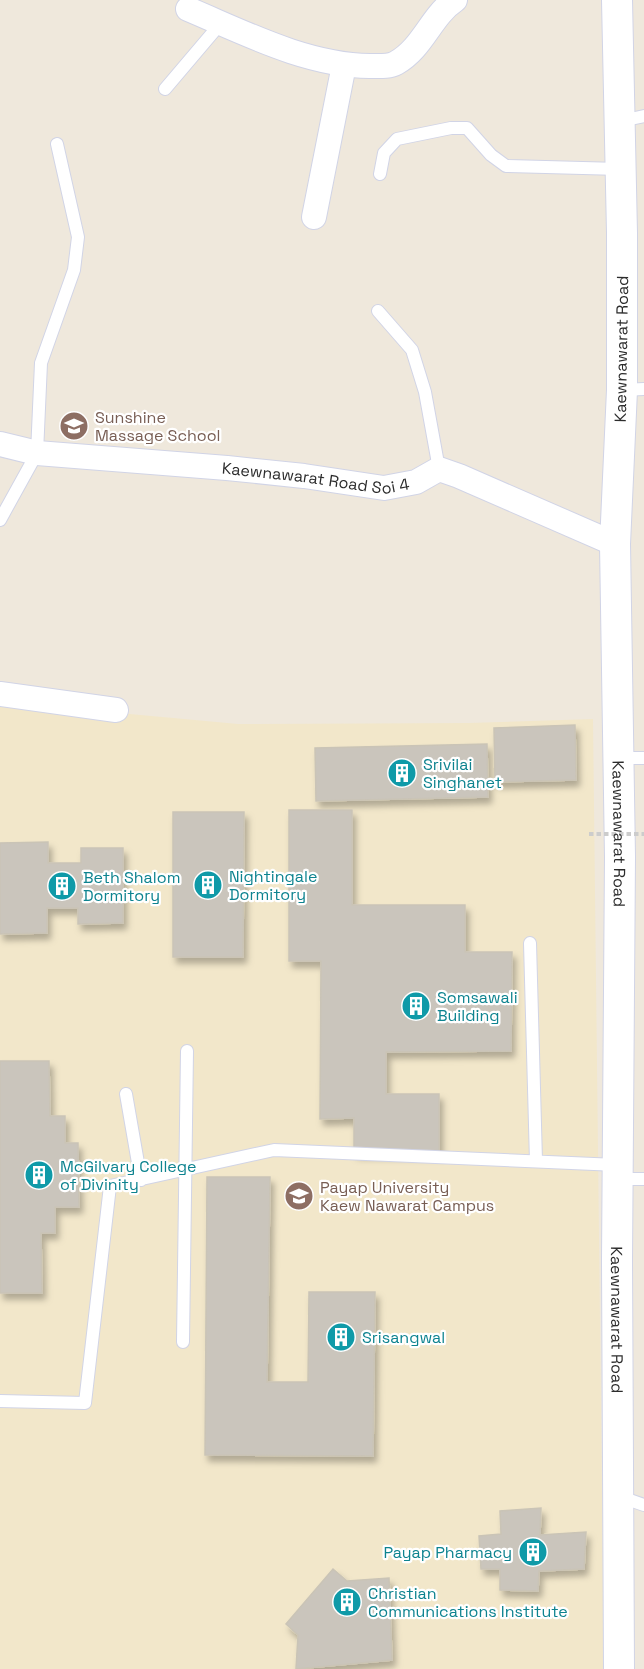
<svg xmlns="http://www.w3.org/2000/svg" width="644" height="1669" viewBox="0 0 644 1669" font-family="'Space Grotesk',sans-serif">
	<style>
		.education { fill: #f2e7ca }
		.building { fill: #cac5bc; stroke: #cac4b6; stroke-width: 1.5; filter: url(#shadow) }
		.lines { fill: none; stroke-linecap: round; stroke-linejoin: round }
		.service-casing { stroke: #d1d4e6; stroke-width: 14 }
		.minor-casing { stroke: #d1d4e6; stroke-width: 26 }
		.tertiary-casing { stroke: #d1d4e6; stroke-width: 32 }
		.service { stroke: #fff; stroke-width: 12 }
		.minor { stroke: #fff; stroke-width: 24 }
		.tertiary { stroke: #fff; stroke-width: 30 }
		.path-bridge { stroke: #ccc; stroke-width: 4; stroke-dasharray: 4.5 3; stroke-linecap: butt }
		.labels { text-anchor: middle; stroke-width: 4.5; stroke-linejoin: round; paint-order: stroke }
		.street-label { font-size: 16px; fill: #2c2c2c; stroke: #fff }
		.education-label { font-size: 16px; fill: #785e54; stroke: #fff; text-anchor: start }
		.culture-label { font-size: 16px; fill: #0d838f; stroke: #fff; text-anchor: start }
	</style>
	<defs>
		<filter id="shadow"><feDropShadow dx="3.5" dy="6" stdDeviation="3" flood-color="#0004"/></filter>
	</defs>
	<rect width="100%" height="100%" fill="#efe8dc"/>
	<!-- education -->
	<path class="education" d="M 0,702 L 238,724 L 469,723 L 593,719 L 604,1669 L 0,1669 Z"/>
	<!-- building -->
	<path class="building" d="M 575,725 L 576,780 L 495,782 L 494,728 Z
		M 487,744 L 488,797 L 316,801 L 315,748 Z
		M 289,810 L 352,810 L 352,905 L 465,905 L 465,952 L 512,952 L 511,1051 L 386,1052 L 386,1094 L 439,1094 L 439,1152 L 354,1152 L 354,1118 L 320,1119 L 321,961 L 289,961 Z
		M 173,812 L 244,812 L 243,957 L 173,957 Z
		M 48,842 L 48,863 L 81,863 L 81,848 L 123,848 L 123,923 L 78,924 L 78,908 L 47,908 L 47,933 L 0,934 L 0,843 Z
		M 0,1061 L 49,1061 L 50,1116 L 65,1116 L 65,1143 L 78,1143 L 79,1207 L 55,1207 L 55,1233 L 41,1233 L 42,1293 L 0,1293 Z
		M 207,1177 L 270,1177 L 267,1382 L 308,1382 L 309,1292 L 375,1292 L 373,1456 L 205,1455 Z
		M 541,1508 L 540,1535 L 586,1532 L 584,1569 L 539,1571 L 538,1591 L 500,1590 L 500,1569 L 481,1569 L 479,1536 L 501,1534 L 500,1511 Z
		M 333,1569 L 347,1581 L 389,1578 L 392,1660 L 296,1669 L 298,1635 L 286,1624 Z"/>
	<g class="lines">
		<!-- service casing -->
		<g class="service-casing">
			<path id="service" d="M 165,89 L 221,23
				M 621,121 L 644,116
				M 380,174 L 384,153 L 397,139 L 451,128 L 467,128 L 491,155 L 506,166 L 620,169
				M 378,311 L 412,350 L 425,392 L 439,469
				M 622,390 L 644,389
				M 0,520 L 37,453 L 41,363 L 74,270 L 78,237 L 57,144
				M 619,758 L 644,758
				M 530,943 L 536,1161
				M 126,1094 L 141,1180
				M 618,1179 L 644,1179
				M 183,1342 L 187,1051
				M 0,1401 L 85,1403 L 110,1186 L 274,1150 L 617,1165
				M 618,1496 L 644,1505"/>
		</g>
		<!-- minor casing -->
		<g class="minor-casing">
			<g id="minor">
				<path d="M 188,9 C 245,33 306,65 370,66 C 378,66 389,67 396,63 C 423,48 431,16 455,0"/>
				<path d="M 314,217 L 344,65"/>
				<path id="s1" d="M 0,444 L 37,453 L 227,468 L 304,476 L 384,488 L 416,482 L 439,469 L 459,476 L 615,544"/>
				<path d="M 0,694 L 116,710"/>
			</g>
		</g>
		<!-- tertiary casing -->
		<g class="tertiary-casing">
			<g id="tertiary">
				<path id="s2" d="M 617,0 L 622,233 L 622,390 L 615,544 L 620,857 L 617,1261 L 619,1669"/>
			</g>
		</g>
		<!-- service -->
		<use href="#service" class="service"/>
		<!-- minor -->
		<use href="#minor" class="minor"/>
		<!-- tertiary -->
		<use href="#tertiary" class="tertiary"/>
		<!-- path-bridge -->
		<path class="path-bridge" d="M 589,834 L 644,834"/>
	</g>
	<!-- icons -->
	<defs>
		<g id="school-disc" transform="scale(1.5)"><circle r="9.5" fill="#8d6e63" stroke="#fff"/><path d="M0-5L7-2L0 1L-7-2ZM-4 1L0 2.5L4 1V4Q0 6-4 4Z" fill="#fff"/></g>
		<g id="building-disc" transform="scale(1.5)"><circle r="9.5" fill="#0f9aa8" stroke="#fff"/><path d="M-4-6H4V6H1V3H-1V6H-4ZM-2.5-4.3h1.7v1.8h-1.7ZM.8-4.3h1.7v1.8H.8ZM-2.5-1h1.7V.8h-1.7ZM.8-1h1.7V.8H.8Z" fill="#fff"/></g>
		<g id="university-disc" transform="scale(1.5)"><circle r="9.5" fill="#8d6e63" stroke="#fff"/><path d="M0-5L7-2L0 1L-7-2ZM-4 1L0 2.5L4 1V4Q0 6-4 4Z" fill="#fff"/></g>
	</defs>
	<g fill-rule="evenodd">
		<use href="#school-disc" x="74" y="426"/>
		<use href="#building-disc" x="402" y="773"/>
		<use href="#building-disc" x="208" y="885"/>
		<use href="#building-disc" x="62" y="886"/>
		<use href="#building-disc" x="416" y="1006"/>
		<use href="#building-disc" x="39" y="1175"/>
		<use href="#university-disc" x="299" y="1196"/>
		<use href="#building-disc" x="341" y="1337"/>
		<use href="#building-disc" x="533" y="1552"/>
		<use href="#building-disc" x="347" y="1602"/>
	</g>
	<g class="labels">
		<!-- street labels -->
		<g class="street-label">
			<text transform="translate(621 349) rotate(-89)" y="6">Kaewnawarat Road</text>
			<text dy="6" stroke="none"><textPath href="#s1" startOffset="318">Kaewnawarat Road Soi 4</textPath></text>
			<text dy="6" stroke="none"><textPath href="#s2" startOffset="834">Kaewnawarat Road</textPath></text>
			<text dy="6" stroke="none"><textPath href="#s2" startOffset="1320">Kaewnawarat Road</textPath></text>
		</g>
		<!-- education labels -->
		<g class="education-label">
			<text x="95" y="423">Sunshine<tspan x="95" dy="18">Massage School</tspan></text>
			<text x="320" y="1193">Payap University<tspan x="320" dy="18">Kaew Nawarat Campus</tspan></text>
		</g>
		<!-- culture labels -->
		<g class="culture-label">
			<text x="423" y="770">Srivilai<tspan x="423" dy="18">Singhanet</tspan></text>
			<text x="229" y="882">Nightingale<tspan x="229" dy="18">Dormitory</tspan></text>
			<text x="83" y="883">Beth Shalom<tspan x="83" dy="18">Dormitory</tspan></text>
			<text x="437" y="1003">Somsawali<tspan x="437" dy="18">Building</tspan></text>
			<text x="60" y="1172">McGilvary College<tspan x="60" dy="18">of Divinity</tspan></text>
			<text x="362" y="1343">Srisangwal</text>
			<text x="512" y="1558" text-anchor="end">Payap Pharmacy</text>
			<text x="368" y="1599">Christian<tspan x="368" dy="18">Communications Institute</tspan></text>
		</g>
	</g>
</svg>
